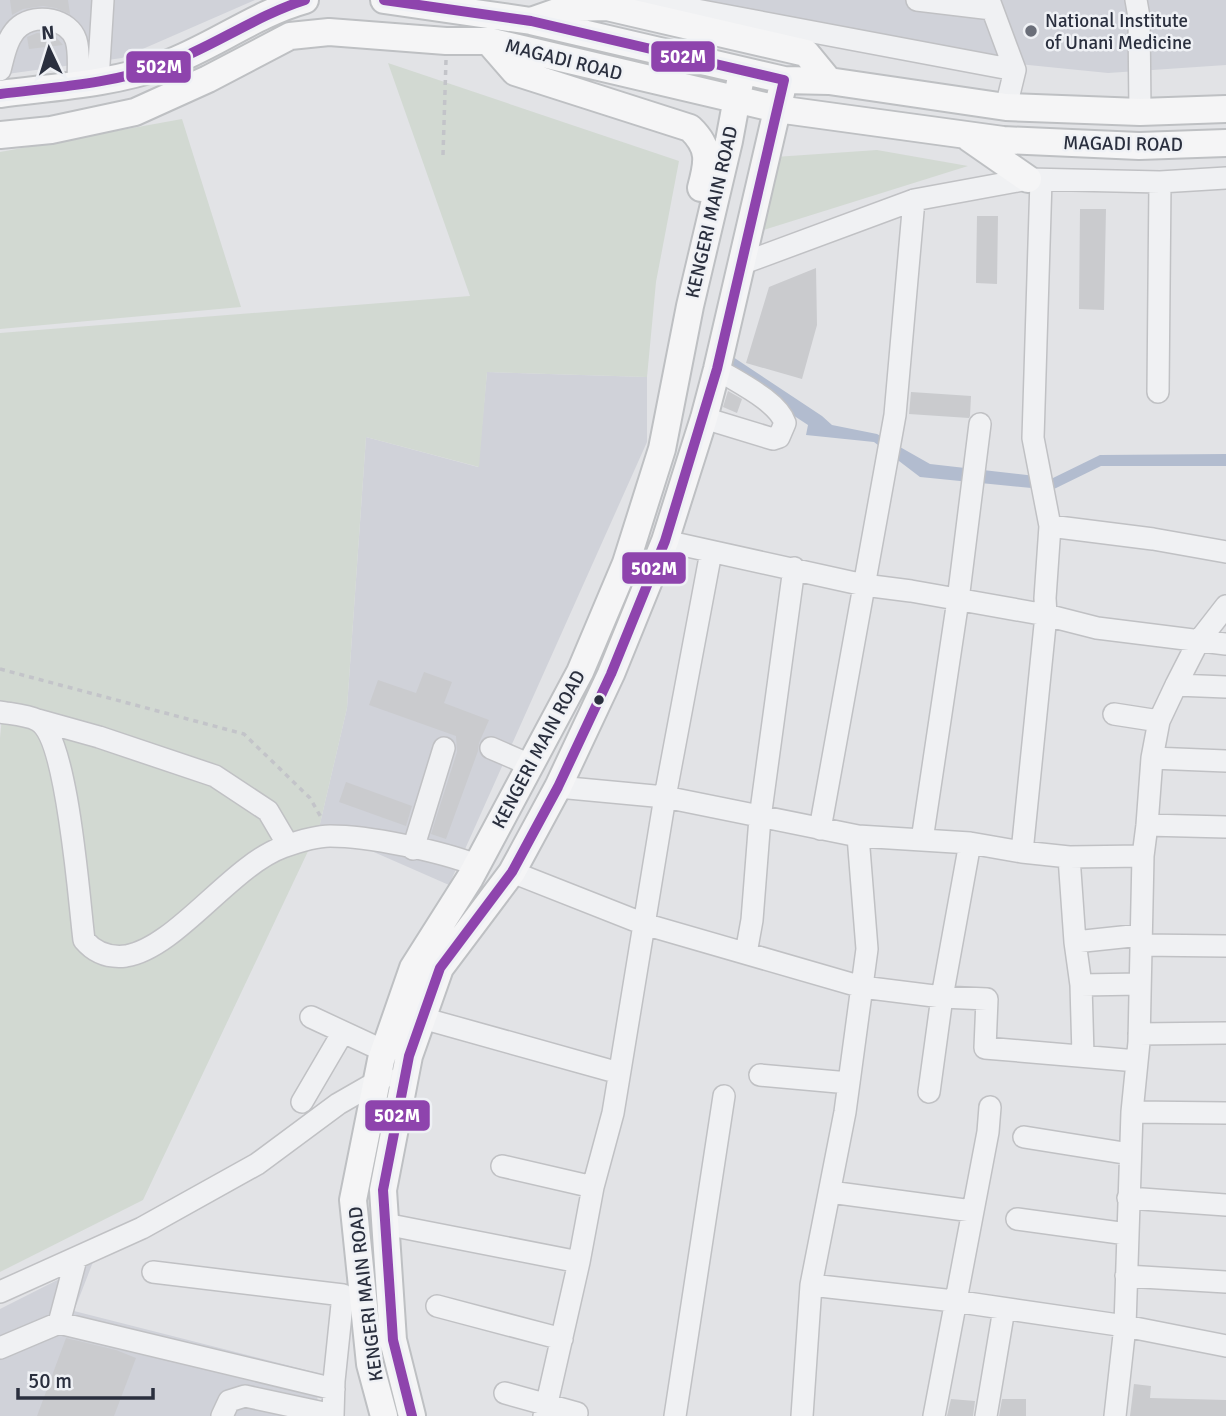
<svg xmlns="http://www.w3.org/2000/svg" width="1226" height="1416" viewBox="0 0 1226 1416" font-family="Signika,sans-serif">
	<style>
		.built { fill: #d0d2d9 }
		.green { fill: #d2d9d2 }
		.water { fill: #b2bccf }
		.building { fill: #cacbce }
		.lines { fill: none; stroke-linecap: round; stroke-linejoin: round }
		.minor-casing { stroke: #c0c1c4; stroke-width: 24 }
		.major-casing { stroke: #bec0c3; stroke-width: 30 }
		.path { stroke: #c3c4c9; stroke-width: 3.5; stroke-dasharray: 5 5; stroke-linecap: butt }
		.minor { stroke: #f0f1f3; stroke-width: 21 }
		.major { stroke: #f5f5f6; stroke-width: 26 }
		.bus-1-casing { stroke: #eff1f5; stroke-width: 16 }
		.bus-1 { stroke: #8e44ad; stroke-width: 10 }
		.poi-dot { fill: #6a6e79; stroke: #eff1f5; stroke-width: 2.5 }
		.bus-dot { fill: #2a2f3e; stroke: #eff1f5; stroke-width: 2.5 }
		.labels { text-anchor: middle; stroke-width: 5; stroke-linejoin: round; paint-order: stroke }
		.poi-label { font-size: 19px; fill: #2a2f3e; stroke: #eff1f5; text-anchor: start }
		.street-label { font-size: 19px; fill: #2a2f3e; stroke: #eff1f5 }
		.line-badge { stroke: #eff1f5; stroke-width: 2.5 }
		.badge-label { font-size: 19px; text-anchor: middle; font-weight: bold; fill: #fff }
	</style>
	<rect width="100%" height="100%" fill="#e2e3e6"/>
	<!-- built -->
	<path class="built" d="M 0,0 L 255,0 L 122,58 L 0,75 Z
		M 673,0 L 1226,0 L 1226,65 L 1108,73 L 999,62 Z
		M 487,372 L 647,377 L 647,442 L 449,885 L 319,828 L 347,708 L 366,437 L 478,467 Z
		M 93,1262 L 74,1311 L 318,1373 L 317,1416 L 0,1416 L 0,1309 Z"/>
	<!-- green -->
	<path class="green" d="M 388,63 L 679,161 L 656,282 L 647,377 L 487,372 L 479,467 L 366,437 L 347,708 L 319,828 L 143,1200 L 0,1272 L 0,738 L 2,716 L 0,701 L 0,333 L 470,296 Z
		M 182,119 L 241,307 L 0,329 L 0,152 Z
		M 877,150 L 968,166 L 757,232 L 775,157 Z"/>
	<!-- water -->
	<path class="water" d="M 727,353 L 822,416 L 832,425 L 877,434 L 930,464 L 1053,478 L 1100,455 L 1226,454 L 1226,466 L 1101,466 L 1052,490 L 920,477 L 874,442 L 806,435 L 808,425 L 723,369 Z"/>
	<!-- building -->
	<path class="building" d="M 10,0 L 68,0 L 70,14 L 56,8 L 43,6 L 23,9 L 12,15 Z
		M 37,33 L 54,35 L 63,45 L 29,49 L 27,37 Z
		M 1080,209 L 1106,209 L 1104,310 L 1079,309 Z
		M 977,216 L 998,216 L 997,284 L 976,283 Z
		M 816,268 L 817,325 L 802,379 L 746,363 L 769,287 Z
		M 728,391 L 742,399 L 737,413 L 723,407 Z
		M 911,392 L 971,396 L 970,416 L 969,418 L 909,414 Z
		M 424,672 L 452,682 L 444,703 L 489,720 L 479,743 L 478,751 L 446,839 L 431,834 L 457,752 L 456,736 L 369,705 L 378,680 L 416,693 Z
		M 346,782 L 412,806 L 406,826 L 339,802 Z
		M 66,1338 L 116,1350 L 136,1358 L 114,1416 L 37,1416 Z
		M 1134,1384 L 1151,1386 L 1150,1398 L 1226,1400 L 1226,1416 L 1130,1416 Z
		M 951,1399 L 975,1401 L 973,1416 L 947,1416 Z
		M 1002,1399 L 1026,1399 L 1026,1416 L 999,1416 Z"/>
	<g class="lines">
		<!-- minor casing -->
		<g class="minor-casing">
			<path id="minor" d="M 643,0 L 1015,70
				M 917,0 L 992,9
				M 989,0 L 1015,70 L 1006,107
				M 1136,0 L 1139,17 L 1140,112
				M 0,70 C 4,55 7,36 20,26 C 37,13 69,19 76,40 C 80,53 78,70 78,83
				M 98,80 L 103,0
				M 741,264 L 914,200 L 1028,179 L 1160,182 L 1226,178
				M 1158,392 L 1160,182
				M 704,418 L 773,439 L 779,437 L 785,423 C 778,401 737,382 717,369
				M 1050,526 L 1153,539 L 1226,552
				M 665,541 L 864,585 L 911,591 L 1046,615 L 1097,628 L 1226,644
				M 1176,685 L 1226,687
				M 0,712 C 11,714 27,715 37,720 C 68,736 79,902 84,940 C 95,953 109,958 126,956 C 176,948 231,866 283,847 C 297,842 316,836 330,836 C 369,836 440,851 476,865
				M 1114,714 L 1159,721
				M 38,720 L 99,737 L 215,776 L 268,811 L 288,845
				M 491,748 L 530,765
				M 1152,758 L 1226,761
				M 558,787 L 665,797 L 858,836
				M 1147,825 L 1226,827
				M 820,829 L 895,415 L 914,200
				M 922,840 L 958,600 L 980,424
				M 413,849 L 444,748
				M 1022,852 L 1046,615 L 1045,598 L 1050,526 L 1033,438 L 1041,180
				M 1069,857 L 1075,942
				M 512,872 L 644,924 L 862,987 L 942,997 L 970,843
				M 1141,945 L 1226,946
				M 746,953 L 752,920 L 760,818 L 794,568
				M 1081,985 L 1140,984
				M 311,1017 L 384,1051
				M 422,1018 L 619,1073
				M 1139,1034 L 1226,1033
				M 1083,1055 L 1081,985 L 1075,942 L 1141,935
				M 760,1075 L 849,1083
				M 929,1092 L 942,997 L 987,999 L 985,1048 L 1137,1061
				M 302,1102 L 343,1032
				M 1132,1112 L 1226,1113
				M 1024,1137 L 1130,1154
				M 502,1166 L 593,1187
				M 830,1192 L 972,1211
				M 1128,1198 L 1226,1205
				M 1017,1219 L 1127,1234
				M 385,1224 L 579,1262
				M 153,1272 L 343,1295 L 334,1381 L 333,1416
				M 1126,1276 L 1226,1282
				M 811,1285 L 954,1301 L 1125,1326 L 1226,1346
				M 0,1292 L 142,1228 L 257,1164 L 338,1104 L 385,1077
				M 437,1306 L 562,1339
				M 59,1323 L 76,1259
				M 0,1348 L 59,1323 L 334,1389
				M 505,1393 L 577,1413
				M 222,1416 L 229,1401 L 245,1396 L 333,1415
				M 544,1416 L 579,1262 L 593,1187 L 613,1113 L 665,797 L 711,552
				M 675,1416 L 724,1096
				M 802,1416 L 811,1285 L 845,1112 L 867,949 L 858,836 L 970,843 L 1022,852 L 1069,857 L 1143,856
				M 934,1416 L 988,1132 L 990,1107
				M 986,1416 L 1004,1309
				M 1115,1416 L 1125,1326 L 1132,1112 L 1139,1042 L 1143,856 L 1147,825 L 1152,758 L 1159,721 L 1176,685 L 1198,642 L 1226,606"/>
		</g>
		<!-- major casing -->
		<g class="major-casing">
			<path id="major" d="M 384,0 L 531,21 L 784,80 L 829,81 L 1006,107 L 1140,112 L 1226,109
				M 531,21 L 568,8 L 607,7 L 806,53 L 829,81
				M 488,41 L 515,72 L 690,128 C 711,148 708,162 701,188
				M 0,94 C 54,87 112,84 164,65 C 213,47 255,14 305,0
				M 0,135 L 51,130 L 135,112 L 208,79 L 290,36 L 329,32 L 446,41 L 488,41 L 777,109 L 1003,140 L 1139,146 L 1226,143
				M 969,138 L 1028,179
				M 384,1416 L 370,1364 L 353,1200 L 381,1060 L 413,968 L 470,878 L 580,672 L 626,563 L 662,449 L 690,306 L 729,141 L 742,71
				M 412,1416 L 393,1340 L 383,1190 L 409,1056 L 440,968 L 512,872 L 558,787 L 611,674 L 665,541 L 704,418 L 717,369 L 784,80"/>
		</g>
		<!-- path -->
		<path class="path" d="M 443,155 L 446,60
			M 0,669 L 244,734 L 310,798 L 322,819"/>
		<!-- minor -->
		<use href="#minor" class="minor"/>
		<!-- major -->
		<use href="#major" class="major"/>
		<!-- bus-1 casing -->
		<g class="bus-1-casing">
			<path id="bus-1" d="M 384,0 L 531,21 L 784,80 L 717,369 L 665,541 L 611,674 L 558,787 L 512,872 L 440,968 L 409,1056 L 383,1190 L 393,1340 L 412,1416
				M 0,94 C 55,87 111,84 164,65 C 213,47 255,16 305,0"/>
		</g>
		<!-- bus-1 -->
		<use href="#bus-1" class="bus-1"/>
	</g>
	<!-- markers -->
	<circle class="poi-dot" cx="1031" cy="31" r="7"/>
	<circle class="bus-dot" cx="599" cy="700" r="6"/>
	<g class="labels">
		<!-- poi labels -->
		<g class="poi-label">
			<text x="1045" y="27">National Institute<tspan x="1045" dy="22">of Unani Medicine</tspan></text>
		</g>
		<!-- street labels -->
		<g class="street-label">
			<text transform="translate(564 59) rotate(14)" y="7">MAGADI ROAD</text>
			<text transform="translate(1123 143) rotate(1)" y="7">MAGADI ROAD</text>
			<text transform="translate(711 212) rotate(-77)" y="7">KENGERI MAIN ROAD</text>
			<text transform="translate(538 749) rotate(-62)" y="7">KENGERI MAIN ROAD</text>
			<text transform="translate(365 1294) rotate(-97)" y="7">KENGERI MAIN ROAD</text>
		</g>
	</g>
	<g class="line-badge">
		<rect x="650" y="40" width="66" height="33" rx="7" fill="#8e44ad"/>
		<rect x="125" y="50" width="67" height="34" rx="7" fill="#8e44ad"/>
		<rect x="621" y="551" width="66" height="34" rx="7" fill="#8e44ad"/>
		<rect x="364" y="1099" width="67" height="33" rx="7" fill="#8e44ad"/>
	</g>
	<g class="badge-label">
		<text x="683" y="63">502M</text>
		<text x="159" y="73">502M</text>
		<text x="654" y="575">502M</text>
		<text x="397" y="1122">502M</text>
	</g>
	<!-- north arrow -->
	<g transform="translate(49 49) rotate(356)" stroke="#eff1f5" stroke-width="5" paint-order="stroke">
	<path d="M0-5L12 26L0 18L-12 26Z" fill="#2a2f3e"/>
	<text y="-10" font-size="19" font-weight="bold" text-anchor="middle" fill="#2a2f3e">N</text>
	</g>
	<!-- scale -->
	<path d="M18 1388v10h135v-10" fill="none" stroke="#2a2f3e" stroke-width="3.5"/>
	<text x="28" y="1388" font-size="21" fill="#2a2f3e" stroke="#eff1f5" stroke-width="5" paint-order="stroke">50 m</text>
</svg>
